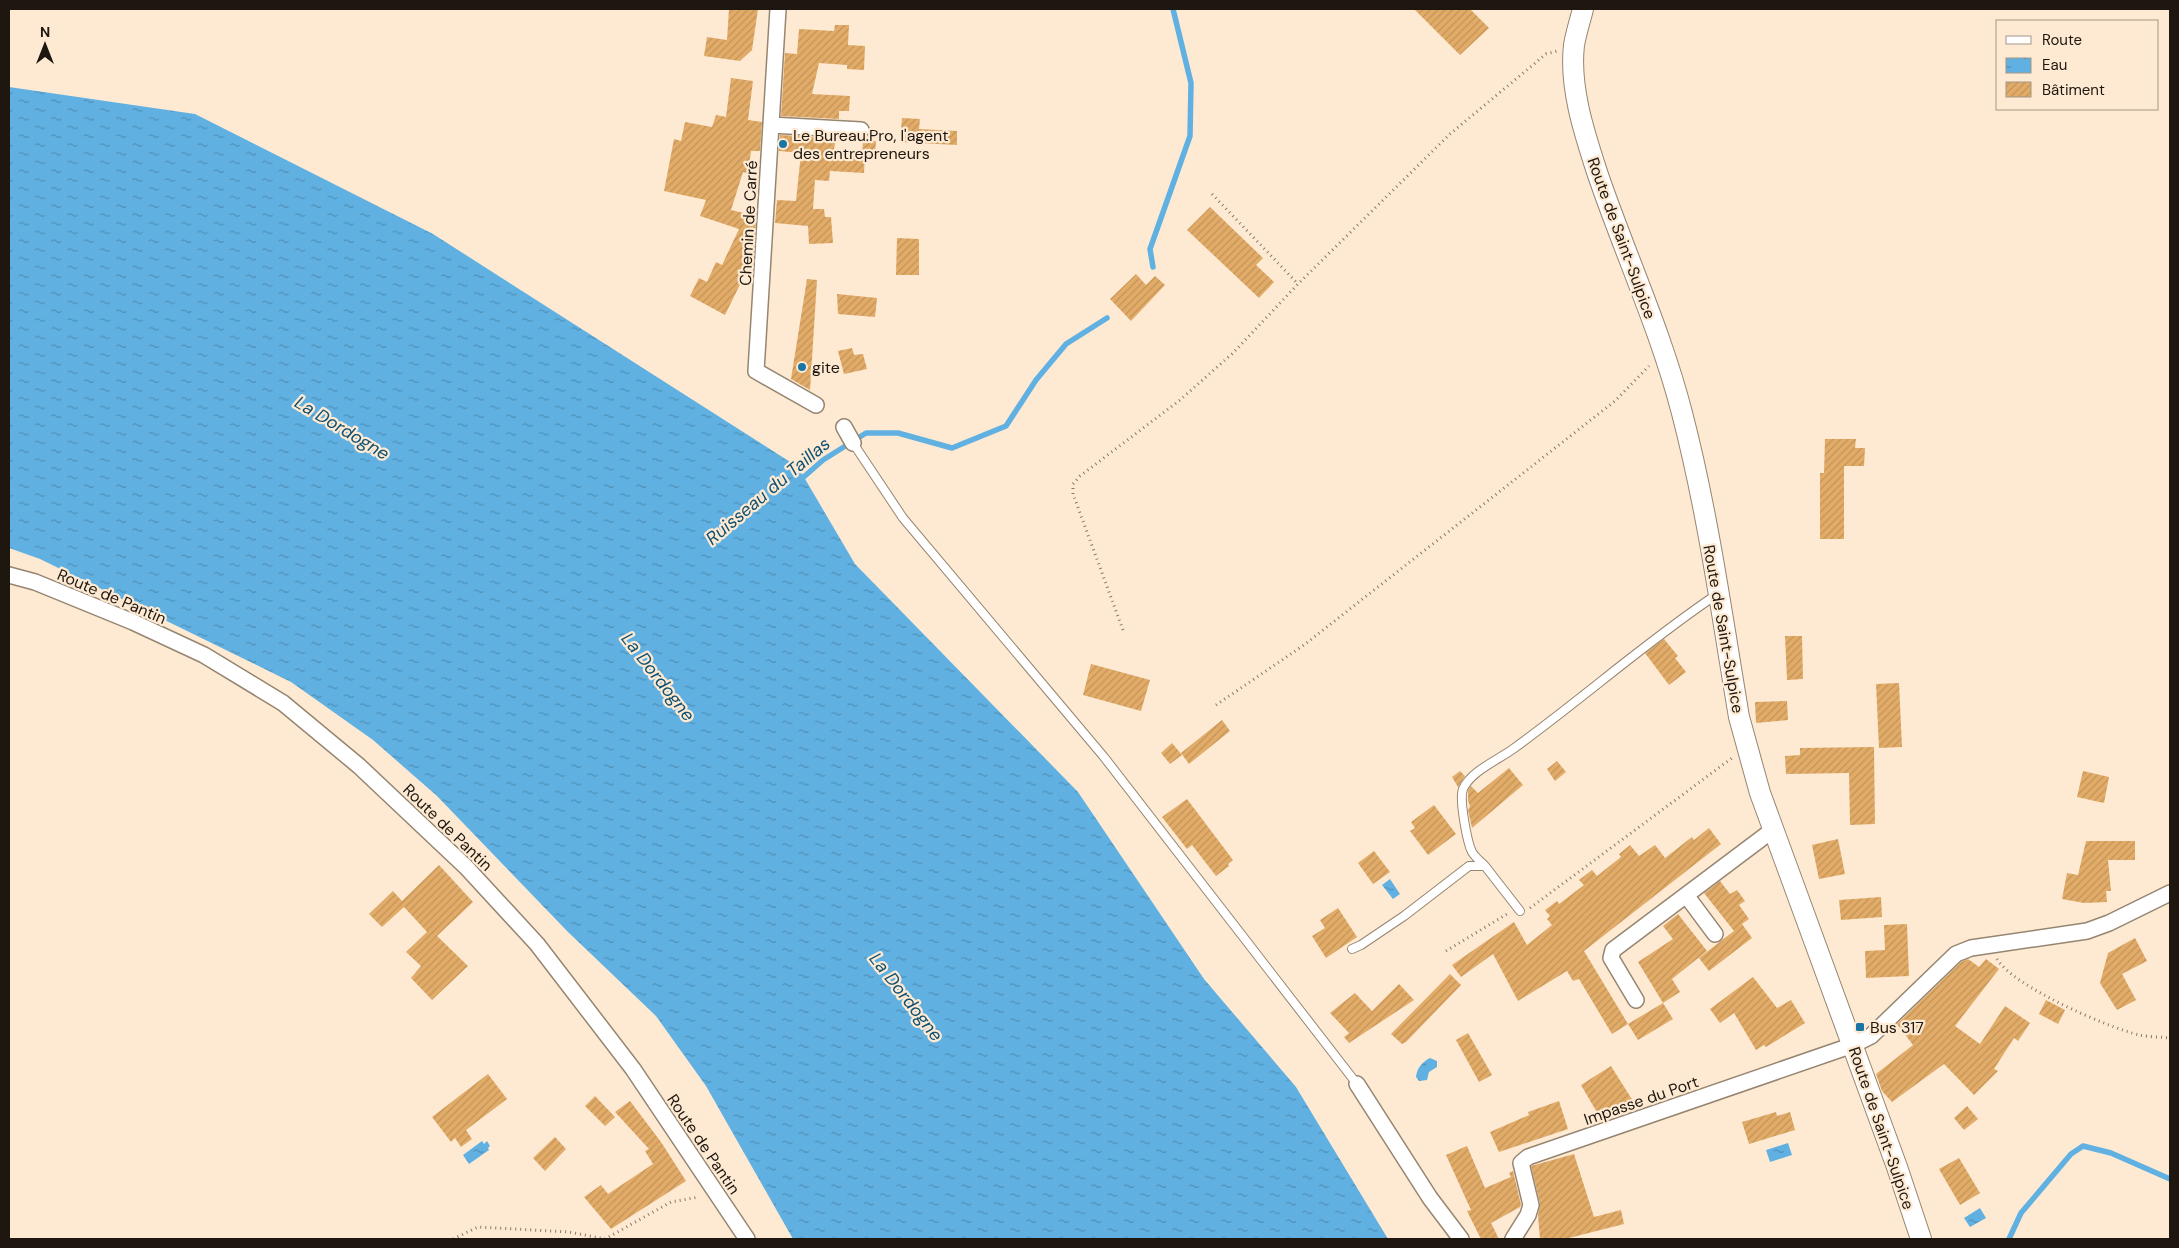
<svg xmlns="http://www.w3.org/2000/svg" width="2179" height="1248" viewBox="0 0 2179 1248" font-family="'DM Sans',sans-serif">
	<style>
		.water { fill: url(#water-ripples) }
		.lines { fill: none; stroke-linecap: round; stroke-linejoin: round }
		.stream { stroke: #60b1e2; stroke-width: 5.5 }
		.building { fill: url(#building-hatch) }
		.service-casing { stroke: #968570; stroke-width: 10 }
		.minor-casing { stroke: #968570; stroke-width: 18 }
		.secondary-casing { stroke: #968570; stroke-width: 22 }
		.path { stroke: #877a6b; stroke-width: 3; stroke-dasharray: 1 4; stroke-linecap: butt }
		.service { stroke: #fff; stroke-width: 8 }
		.minor { stroke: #fff; stroke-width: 15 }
		.secondary { stroke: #fff; stroke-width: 20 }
		.poi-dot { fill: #1a75a4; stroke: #feead3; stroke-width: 2 }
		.labels { text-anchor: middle; stroke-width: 4.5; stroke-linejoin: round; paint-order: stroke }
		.poi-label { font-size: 16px; fill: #1e170f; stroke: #feead3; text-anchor: start }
		.street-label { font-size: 16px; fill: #1e170f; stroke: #feead3 }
		.water-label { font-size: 18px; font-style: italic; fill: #105071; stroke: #feead3 }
	</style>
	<defs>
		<pattern id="water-ripples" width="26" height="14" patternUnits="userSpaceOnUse" patternTransform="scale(1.25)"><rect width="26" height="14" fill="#60b1e2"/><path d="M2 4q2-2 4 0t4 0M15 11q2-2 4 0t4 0" fill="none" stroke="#4f8fb6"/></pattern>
		<pattern id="building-hatch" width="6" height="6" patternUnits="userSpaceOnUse" patternTransform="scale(1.25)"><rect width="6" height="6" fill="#e2ac68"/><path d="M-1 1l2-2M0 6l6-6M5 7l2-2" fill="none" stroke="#c19359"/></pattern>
	</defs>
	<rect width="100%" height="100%" fill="#feead3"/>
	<!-- water -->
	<path class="water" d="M 9,87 L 195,114 L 433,234 L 798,467 L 855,564 L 1078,792 L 1204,979 L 1296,1087 L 1388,1239 L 793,1239 L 706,1086 L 656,1016 L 568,932 L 437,796 L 373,740 L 291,682 L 40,559 L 9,548 Z
		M 1390,879 L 1400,894 L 1393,899 L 1382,885 Z
		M 1430,1058 L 1437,1061 L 1437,1067 L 1429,1072 L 1427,1080 L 1419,1081 L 1416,1077 C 1417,1068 1422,1062 1430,1058 Z
		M 482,1141 L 484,1144 L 487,1141 L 490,1146 L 488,1148 L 489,1150 L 469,1164 L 463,1155 Z
		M 1788,1143 L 1792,1155 L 1770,1162 L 1766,1150 Z
		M 1980,1208 L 1986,1218 L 1970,1227 L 1964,1218 Z"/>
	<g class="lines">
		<!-- stream -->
		<path class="stream" d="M 1153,267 L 1150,249 L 1190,136 L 1191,83 L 1173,9
			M 798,482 L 823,460 L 866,433 L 898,433 L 952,448 L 1006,426 L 1036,380 L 1066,344 L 1107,318
			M 2009,1239 L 2021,1213 L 2071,1154 L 2083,1146 L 2111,1153 L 2170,1179"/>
	</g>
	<!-- building -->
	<path class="building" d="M 729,9 L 758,9 L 752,50 L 740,61 L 704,56 L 707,37 L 727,40 Z
		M 1414,9 L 1470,9 L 1489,28 L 1460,55 Z
		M 835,25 L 849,25 L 848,45 L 865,46 L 864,70 L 847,69 L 847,65 L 819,63 L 812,94 L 850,96 L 849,111 L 839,111 L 839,119 L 781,116 L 785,53 L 797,54 L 799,29 L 834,31 Z
		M 731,78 L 753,81 L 748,120 L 762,122 L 760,151 L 751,151 L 748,174 L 743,172 L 731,210 L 756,216 L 754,256 L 725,315 L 690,296 L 699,278 L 707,282 L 716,262 L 722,265 L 739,229 L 700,216 L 706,200 L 664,191 L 674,139 L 681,141 L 685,122 L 712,127 L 716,115 L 726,117 Z
		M 902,118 L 920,119 L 919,129 L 957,131 L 957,145 L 900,142 Z
		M 780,135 L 836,138 L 833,155 L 862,156 L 863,140 L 876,141 L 875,157 L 865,156 L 864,173 L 830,171 L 829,181 L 815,180 L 813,209 L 824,209 L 825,217 L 831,217 L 833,243 L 809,244 L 808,226 L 775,223 L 777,200 L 796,201 L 801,153 L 779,151 Z
		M 1210,207 L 1263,258 L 1256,265 L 1274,282 L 1259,298 L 1187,230 Z
		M 897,238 L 919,239 L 919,275 L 896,275 Z
		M 1136,274 L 1146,285 L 1155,276 L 1165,285 L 1131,321 L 1110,299 Z
		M 807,279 L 817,280 L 810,390 L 791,379 Z
		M 837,294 L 877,298 L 875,317 L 838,314 Z
		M 852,348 L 854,355 L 863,354 L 867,369 L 844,374 L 838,351 Z
		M 1825,439 L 1856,439 L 1855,448 L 1865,448 L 1864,466 L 1844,466 L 1844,539 L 1820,539 L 1820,473 L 1824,473 Z
		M 1785,636 L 1802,636 L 1803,679 L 1787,680 Z
		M 1664,639 L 1678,656 L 1675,658 L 1686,672 L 1669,685 L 1645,653 Z
		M 1091,664 L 1150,680 L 1141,711 L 1083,695 Z
		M 1899,683 L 1902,747 L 1879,748 L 1876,684 Z
		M 1787,701 L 1788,720 L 1756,723 L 1755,702 Z
		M 1222,720 L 1230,731 L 1189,764 L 1181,753 Z
		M 1172,743 L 1182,755 L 1170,764 L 1161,753 Z
		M 1874,747 L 1875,824 L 1850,825 L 1849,773 L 1786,774 L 1785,756 L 1800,755 L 1800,748 Z
		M 1557,761 L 1566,772 L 1555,781 L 1547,769 Z
		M 1509,768 L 1523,785 L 1472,828 L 1468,810 L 1470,806 L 1468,801 L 1468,791 L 1471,786 L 1478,793 Z
		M 1460,771 L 1465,776 L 1458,787 L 1452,777 Z
		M 2083,771 L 2109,777 L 2104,803 L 2077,797 Z
		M 1187,799 L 1233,860 L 1228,864 L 1229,866 L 1216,876 L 1192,845 L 1187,849 L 1162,817 Z
		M 1434,805 L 1456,834 L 1428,855 L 1410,831 L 1415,828 L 1411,822 Z
		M 1709,828 L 1721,844 L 1584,951 L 1628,1024 L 1612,1034 L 1579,979 L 1573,981 L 1567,971 L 1518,1001 L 1493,954 L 1461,977 L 1452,965 L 1514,922 L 1527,945 L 1552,925 L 1547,919 L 1550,916 L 1545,910 L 1557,901 L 1559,904 L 1584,885 L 1579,880 L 1592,870 L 1597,876 L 1621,857 L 1619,854 L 1630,845 L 1639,856 L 1655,845 L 1665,858 L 1692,837 L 1694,840 Z
		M 1838,839 L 1845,874 L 1819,879 L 1812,845 Z
		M 2086,841 L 2135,841 L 2135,860 L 2108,860 L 2111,891 L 2106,891 L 2107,902 L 2084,903 L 2062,899 L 2067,873 L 2078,875 Z
		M 1374,851 L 1390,872 L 1373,884 L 1358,863 Z
		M 439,865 L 473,902 L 437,936 L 468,966 L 432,1000 L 411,978 L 421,966 L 406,952 L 427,932 L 404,907 L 382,927 L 369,914 L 393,891 L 402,901 Z
		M 1720,881 L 1730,894 L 1737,890 L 1745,901 L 1739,905 L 1749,919 L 1742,924 L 1752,938 L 1709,971 L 1699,958 L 1734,931 L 1704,893 Z
		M 1881,897 L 1882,917 L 1841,920 L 1839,900 Z
		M 1338,908 L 1357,937 L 1326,958 L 1312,936 L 1325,928 L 1320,920 Z
		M 1678,914 L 1707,951 L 1672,979 L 1680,992 L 1663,1003 L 1673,1019 L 1638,1040 L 1628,1024 L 1663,1003 L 1638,962 L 1673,939 L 1663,926 Z
		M 1907,924 L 1909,976 L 1866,978 L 1865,951 L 1885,950 L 1884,925 Z
		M 2135,938 L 2147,961 L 2122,974 L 2136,1000 L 2117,1010 L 2100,983 L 2108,953 Z
		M 1968,959 L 1979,967 L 1986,959 L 1999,969 L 1955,1026 L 1980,1044 L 2005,1006 L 2030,1023 L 2018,1041 L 2014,1038 L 1994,1069 L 1998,1071 L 1974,1095 L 1944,1064 L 1892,1102 L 1882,1091 L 1876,1074 L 1913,1045 L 1897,1024 L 1961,962 Z
		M 1450,974 L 1461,985 L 1406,1042 L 1402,1044 L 1391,1034 Z
		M 1753,977 L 1777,1008 L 1791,1000 L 1805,1023 L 1766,1047 L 1764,1045 L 1756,1050 L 1734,1013 L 1720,1023 L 1710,1009 Z
		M 1399,984 L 1414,1000 L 1349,1043 L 1344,1037 L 1349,1033 L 1330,1013 L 1355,993 L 1372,1011 Z
		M 2046,1000 L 2065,1010 L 2058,1024 L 2039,1014 Z
		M 1468,1033 L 1492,1075 L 1479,1082 L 1456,1040 Z
		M 1611,1066 L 1633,1101 L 1602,1121 L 1581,1085 Z
		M 488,1074 L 507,1099 L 466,1130 L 472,1139 L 461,1147 L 455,1138 L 451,1142 L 432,1117 Z
		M 595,1096 L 615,1117 L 605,1126 L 585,1106 Z
		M 630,1101 L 661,1142 L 686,1181 L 611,1229 L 584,1197 L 601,1185 L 608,1194 L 653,1164 L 645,1151 L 649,1149 L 615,1112 Z
		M 1559,1101 L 1568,1129 L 1499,1152 L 1490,1132 L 1529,1115 L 1528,1112 Z
		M 1967,1106 L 1978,1119 L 1964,1130 L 1954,1118 Z
		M 1776,1112 L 1777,1116 L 1790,1112 L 1795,1130 L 1749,1144 L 1742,1122 Z
		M 555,1137 L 566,1149 L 545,1171 L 533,1158 Z
		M 1467,1146 L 1485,1188 L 1511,1177 L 1509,1173 L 1513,1171 L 1521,1205 L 1520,1207 L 1491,1223 L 1499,1239 L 1481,1239 L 1467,1211 L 1471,1210 L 1446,1155 Z
		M 1574,1154 L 1594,1217 L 1621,1210 L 1624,1224 L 1565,1239 L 1540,1239 L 1538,1216 L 1540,1203 L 1531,1166 Z
		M 1959,1158 L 1980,1193 L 1960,1205 L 1939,1169 Z"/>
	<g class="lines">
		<!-- service casing -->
		<g class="service-casing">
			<path id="service" d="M 853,443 L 903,518 L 1104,757 L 1357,1084
				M 1485,866 C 1481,862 1475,857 1472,852 C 1467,842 1459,799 1463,789 C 1471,771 1498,760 1513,749 C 1582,699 1646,642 1716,595
				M 1352,949 L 1361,945 L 1404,916 L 1469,866 L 1485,866 L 1520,911"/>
		</g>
		<!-- minor casing -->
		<g class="minor-casing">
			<path id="minor" d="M 778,9 L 756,371 L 816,405
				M 771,125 L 861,130
				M 844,427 L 853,443
				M 9,575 L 35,582 L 133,622 L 204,655 L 283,703 L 359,766 L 466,867 L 537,944 L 633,1069 L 747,1239
				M 1686,895 L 1715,934
				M 1636,1000 L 1611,958 L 1613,950 L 1774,829
				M 1357,1084 L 1430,1198 L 1461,1239
				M 1513,1239 L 1528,1215 L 1531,1205 L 1521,1163 L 1528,1157 L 1853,1045 L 1871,1036 L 1956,954 L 1971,948 L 2087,931 L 2109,923 L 2170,893"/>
		</g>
		<!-- secondary casing -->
		<g class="secondary-casing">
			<path id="secondary" d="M 1583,9 C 1580,21 1576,33 1574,45 C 1569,88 1585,135 1598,175 C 1625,254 1661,331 1682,413 C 1708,513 1722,616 1739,717 L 1760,793 L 1897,1167 L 1921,1239"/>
		</g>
		<!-- path -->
		<path class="path" d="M 1212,194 L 1298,284
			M 1123,630 L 1073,494 L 1073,484 L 1080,476 L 1180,400 L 1233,353 L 1298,284 L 1450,134 L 1546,54 L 1557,51
			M 1216,705 L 1304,645 L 1615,401 L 1649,366
			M 1530,908 L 1732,758
			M 1446,951 L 1507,914
			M 1997,959 C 2014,987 2107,1027 2139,1035 C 2149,1037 2160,1037 2170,1038
			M 453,1239 L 478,1227 L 569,1232 L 605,1239 L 671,1202 L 699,1197"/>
		<!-- service -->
		<use href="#service" class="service"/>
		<!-- minor -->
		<use href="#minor" class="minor"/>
		<!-- secondary -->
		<use href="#secondary" class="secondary"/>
	</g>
	<!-- markers -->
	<g class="poi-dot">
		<circle cx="783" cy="144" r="5"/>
		<circle cx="802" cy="367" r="5"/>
		<rect x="1855" y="1022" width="10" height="10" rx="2.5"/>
	</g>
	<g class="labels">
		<!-- poi labels -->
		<g class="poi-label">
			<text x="793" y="141">Le Bureau.Pro, l'agent<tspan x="793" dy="18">des entrepreneurs</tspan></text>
			<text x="812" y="373">gite</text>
			<text x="1870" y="1033">Bus 317</text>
		</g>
		<!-- street labels -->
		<g class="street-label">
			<text transform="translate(748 223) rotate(-87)" y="6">Chemin de Carré</text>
			<text transform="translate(1622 238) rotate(70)" y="6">Route de Saint-Sulpice</text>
			<text transform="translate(112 596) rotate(23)" y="6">Route de Pantin</text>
			<text transform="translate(1724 629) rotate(80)" y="6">Route de Saint-Sulpice</text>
			<text transform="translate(448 827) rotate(44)" y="6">Route de Pantin</text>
			<text transform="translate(1641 1100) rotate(-19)" y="6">Impasse du Port</text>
			<text transform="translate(1882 1128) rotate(71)" y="6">Route de Saint-Sulpice</text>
			<text transform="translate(704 1144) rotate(56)" y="6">Route de Pantin</text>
		</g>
		<!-- water labels -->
		<g class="water-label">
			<text transform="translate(342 428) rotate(31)" y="6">La Dordogne</text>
			<text transform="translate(768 491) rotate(-40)" y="6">Ruisseau du Taillas</text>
			<text transform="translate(658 677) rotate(52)" y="6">La Dordogne</text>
			<text transform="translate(906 997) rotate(52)" y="6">La Dordogne</text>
		</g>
	</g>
	<!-- border -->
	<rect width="2179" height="1248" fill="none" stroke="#1e170f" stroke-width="20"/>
	<!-- legend -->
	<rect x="1996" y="20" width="162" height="90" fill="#feead3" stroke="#a49685"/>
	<rect x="2006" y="36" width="25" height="8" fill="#ffffff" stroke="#a49685"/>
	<text x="2042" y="45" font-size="15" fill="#1e170f">Route</text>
	<rect x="2006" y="58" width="25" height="15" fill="url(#water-ripples)" stroke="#a49685"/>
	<text x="2042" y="70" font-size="15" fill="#1e170f">Eau</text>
	<rect x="2006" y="82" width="25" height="15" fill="url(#building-hatch)" stroke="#a49685"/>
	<text x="2042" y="95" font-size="15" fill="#1e170f">Bâtiment</text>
	<!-- north arrow -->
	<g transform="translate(45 45)" stroke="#feead3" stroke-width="4" paint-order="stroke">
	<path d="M0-4L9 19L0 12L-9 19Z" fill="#1e170f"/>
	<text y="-8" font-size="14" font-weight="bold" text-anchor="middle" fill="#1e170f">N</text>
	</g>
</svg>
